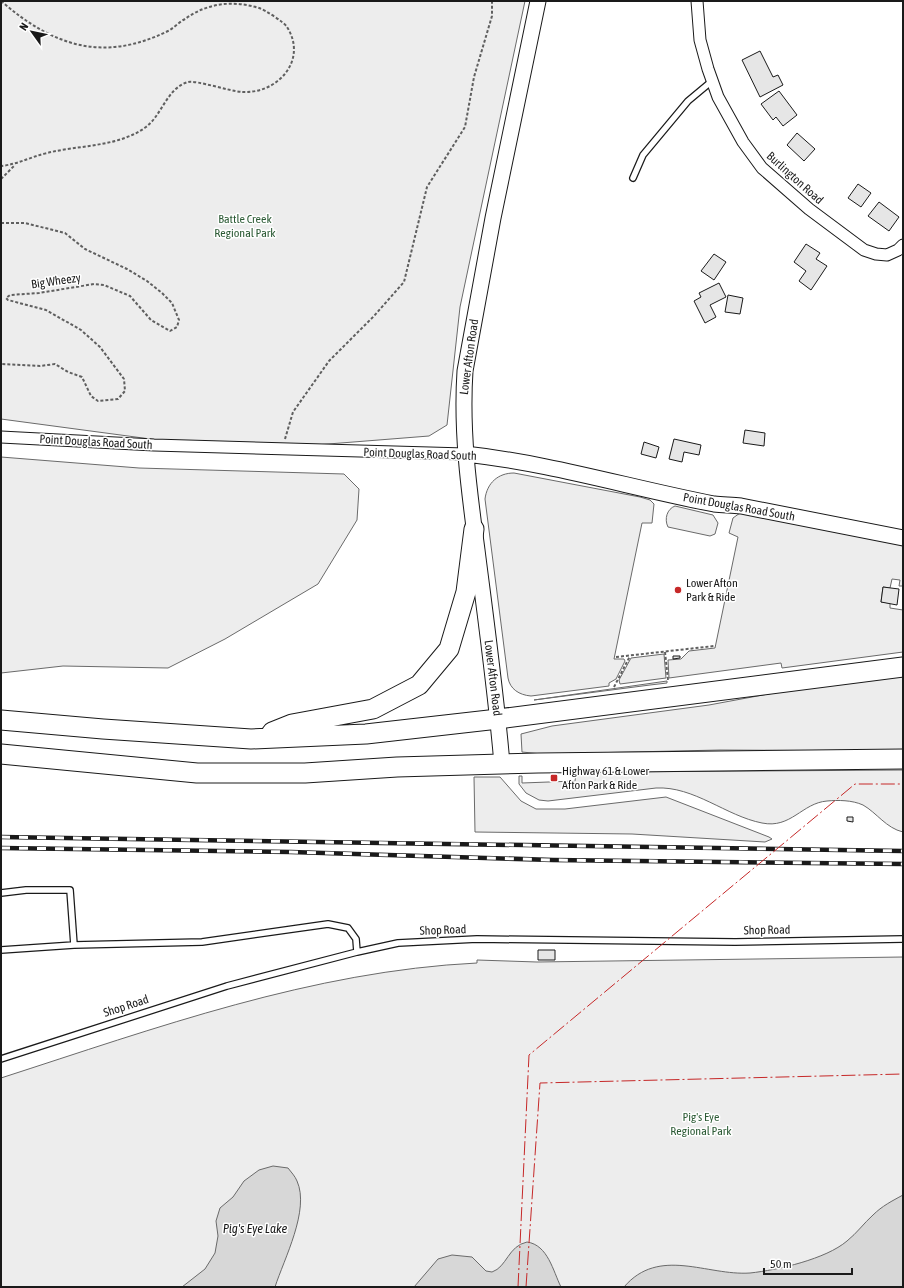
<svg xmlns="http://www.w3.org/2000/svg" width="904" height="1288" viewBox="0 0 904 1288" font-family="'Asap Condensed',sans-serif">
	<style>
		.green { fill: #ededed; stroke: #6a6a6a }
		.water { fill: #d7d7d7; stroke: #6a6a6a }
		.building { fill: #e6e6e6; stroke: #1a1a1a }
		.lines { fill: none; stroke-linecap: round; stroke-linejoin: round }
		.lane-casing { stroke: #1a1a1a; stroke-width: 8 }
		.street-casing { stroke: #1a1a1a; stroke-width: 13 }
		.secondary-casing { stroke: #1a1a1a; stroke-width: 17 }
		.highway-casing { stroke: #1a1a1a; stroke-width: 21 }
		.path { stroke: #5f5f5f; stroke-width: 2; stroke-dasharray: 3 2; stroke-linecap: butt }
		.lane { stroke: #fff; stroke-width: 5.5 }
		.street { stroke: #fff; stroke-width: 11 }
		.secondary { stroke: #fff; stroke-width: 15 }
		.highway { stroke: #fff; stroke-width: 19 }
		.rail-casing { stroke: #1a1a1a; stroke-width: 4.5 }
		.rail { stroke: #fff; stroke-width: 3; stroke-dasharray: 9; stroke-linecap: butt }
		.power { stroke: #c62828; stroke-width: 1; stroke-dasharray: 14 3 2 3; stroke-linecap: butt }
		.poi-dot { fill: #c62828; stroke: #fff; stroke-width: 1.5 }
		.labels { text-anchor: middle; stroke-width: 3; stroke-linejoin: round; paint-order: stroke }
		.street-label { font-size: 12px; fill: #1a1a1a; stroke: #fff }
		.park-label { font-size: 12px; fill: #2b5a34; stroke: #fff }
		.poi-label { font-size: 12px; fill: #1a1a1a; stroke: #fff; text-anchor: start }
		.water-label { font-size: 13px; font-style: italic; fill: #1a1a1a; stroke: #fff }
	</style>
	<rect width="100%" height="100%" fill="#fff"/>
	<!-- green -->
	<path class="green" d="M 1,1 L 525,1 L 460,307 L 447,425 L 429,436 L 240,451 L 1,419 Z
		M 1,457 L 139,468 L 344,474 L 359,489 L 357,520 L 318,584 L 225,639 L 168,668 L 63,666 L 1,673 Z
		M 514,473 L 640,497 L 650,500 L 654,504 L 652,523 L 642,523 L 614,659 L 624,659 L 625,661 L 616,679 L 609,683 L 609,686 L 531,696 C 519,695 510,689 508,678 L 485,499 C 487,483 498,473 514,473 Z
		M 675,506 L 713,515 L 718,523 L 715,534 L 710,536 L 668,527 C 664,519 667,509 675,506 Z
		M 740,513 L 903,545 L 903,586 L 899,586 L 900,580 L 892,579 L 890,588 L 883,587 L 881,602 L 890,603 L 890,608 L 903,610 L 903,652 L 782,668 L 781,663 L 669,678 L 668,660 L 681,659 L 689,651 L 715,648 L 738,537 L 729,533 L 733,518 Z
		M 664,654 L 666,678 L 620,684 L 619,680 L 631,658 Z
		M 903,676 L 903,751 L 720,750 L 542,754 L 522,752 L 521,734 L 552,726 L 709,705 L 779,692 Z
		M 667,681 L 667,683 L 650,685 L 534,700 Z
		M 903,770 L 903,832 C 886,828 877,813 863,805 C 852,800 838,800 827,801 C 802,803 791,829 762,823 C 726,816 694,786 656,788 L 548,801 L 539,800 L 526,793 L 519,784 L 519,776 L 522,776 L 522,783 L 575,781 L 576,774 L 607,772 Z
		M 474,777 L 500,777 L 521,801 L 536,809 L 565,809 L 666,797 L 769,837 L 772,839 L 765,842 L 632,834 L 475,832 Z
		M 903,957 L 903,1287 L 1,1287 L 1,1078 C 156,1028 312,971 477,963 L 477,960 L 537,962 Z"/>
	<!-- water -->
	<path class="water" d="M 273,1166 L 288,1168 C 291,1172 295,1176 297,1181 C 310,1210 284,1259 275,1287 L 182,1287 L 205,1269 L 215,1253 L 218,1236 L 216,1221 L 220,1208 L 233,1197 L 244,1181 L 259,1170 Z
		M 903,1195 L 903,1287 L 624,1287 C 659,1246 707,1276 750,1273 C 778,1270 826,1259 847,1241 C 857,1233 864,1223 873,1215 C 882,1206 892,1201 903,1195 Z
		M 527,1242 C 548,1245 553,1271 561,1287 L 414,1287 L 438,1259 L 452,1255 L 472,1257 L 486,1271 L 492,1272 C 507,1267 508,1246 527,1242 Z"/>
	<!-- building -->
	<path class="building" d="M 760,51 L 773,77 L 778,75 L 783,85 L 760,97 L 742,60 Z
		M 779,91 L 797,115 L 783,126 L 776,117 L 773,120 L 761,104 Z
		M 797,133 L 815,149 L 804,161 L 787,145 Z
		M 858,184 L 871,193 L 861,207 L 848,198 Z
		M 879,202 L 899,217 L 889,231 L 868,216 Z
		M 806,244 L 820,253 L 816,259 L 827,266 L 811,290 L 799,281 L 806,271 L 794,262 Z
		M 714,254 L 726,262 L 714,280 L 701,271 Z
		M 719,283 L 726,297 L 710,305 L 716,317 L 705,323 L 694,301 L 701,297 L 699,293 Z
		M 728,295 L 743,298 L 740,314 L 725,312 Z
		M 745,430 L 765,433 L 764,446 L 743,443 Z
		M 674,439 L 701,445 L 699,455 L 684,452 L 682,462 L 669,459 Z
		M 644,442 L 659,447 L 656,458 L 641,454 Z
		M 883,587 L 899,589 L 897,605 L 881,602 Z
		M 673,656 L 680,656 L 680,658 L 673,659 Z
		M 847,817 L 853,817 L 853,822 L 847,821 Z
		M 538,950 L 555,950 L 555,960 L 538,960 Z"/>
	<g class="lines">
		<!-- lane casing -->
		<g class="lane-casing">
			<path id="lane" d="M 633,178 L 643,155 L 688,101 L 712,81
				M 1,893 L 26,890 L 70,890 L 74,945
				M 1,950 L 74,945 L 202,942 L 328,924 L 348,928 L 356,939 L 357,952
				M 1,1059 L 227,986 L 357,952 L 398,943 L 477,939 L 735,942 L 903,939"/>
		</g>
		<!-- street casing -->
		<g class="street-casing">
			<path id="street" d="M 697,1 L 700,40 L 708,69 L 718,97 L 743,142 L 762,168 L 809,209 L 864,250 L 876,254 L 887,255 L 898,250 L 903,245
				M 1,437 L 154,445 L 465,454"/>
		</g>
		<!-- secondary casing -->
		<g class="secondary-casing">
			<path id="secondary" d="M 465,454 C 549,463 631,488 714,504 C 723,505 732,505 741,506 L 903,538
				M 502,764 C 496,693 486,621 477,550 C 469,490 461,432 465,371 L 493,218 L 538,1"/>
		</g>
		<!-- highway casing -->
		<g class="highway-casing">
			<path id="highway" d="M 1,720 L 103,729 L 251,739 L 366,734 L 498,719 L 903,667
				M 272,732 L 292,724 L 373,709 L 419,685 L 449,649 L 466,592 L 474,529
				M 1,754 L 197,773 L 305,773 L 397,767 L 538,763 L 903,759"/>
		</g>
		<!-- path -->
		<path class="path" d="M 1,1 C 53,46 103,63 168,31 C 174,28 179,22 185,19 C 207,3 233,0 259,8 C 265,10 284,22 287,27 C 308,60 278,94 242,92 C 229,91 196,80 188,82 C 167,88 162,115 146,127 C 119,147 79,145 47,153 C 30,157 19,164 1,166
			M 1,179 L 15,165
			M 1,223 L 25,223 L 65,233 L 85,249 L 127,269 L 147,281 L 162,293 L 172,303 L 179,320 L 177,327 L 170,331 L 151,320 L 130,296 L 104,285 L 94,284 L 39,293 L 10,295 L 6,298 L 8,300 L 46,310 L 81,330 L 100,347 L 124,379 L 125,391 L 118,399 L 98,401 L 91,396 L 82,377 L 68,372 L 55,364 L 40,366 L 1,364
			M 285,439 L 293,412 L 329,361 L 374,316 L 404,282 L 427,187 L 465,127 L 474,77 L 492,16 L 492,1
			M 665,652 L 668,680
			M 616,657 L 714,646
			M 614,687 L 630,656"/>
		<!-- lane -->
		<use href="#lane" class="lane"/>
		<!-- street -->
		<use href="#street" class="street"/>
		<!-- secondary -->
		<use href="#secondary" class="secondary"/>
		<!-- highway -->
		<use href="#highway" class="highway"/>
		<!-- rail casing -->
		<g class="rail-casing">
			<path id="rail" d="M 1,837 L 903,851
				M 1,848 L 291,852 L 553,860 L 903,864"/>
		</g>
		<!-- rail -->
		<use href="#rail" class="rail"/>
		<!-- power -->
		<path class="power" d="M 518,1287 L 529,1055 L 855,784 L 903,784
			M 526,1287 L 540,1083 L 903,1074"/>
	</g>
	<!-- markers -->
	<g class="poi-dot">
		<circle cx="678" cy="590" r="4"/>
		<rect x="550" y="774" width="8" height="8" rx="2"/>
	</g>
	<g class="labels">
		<!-- street labels -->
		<g class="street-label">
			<text transform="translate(795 178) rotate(42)" y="4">Burlington Road</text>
			<text transform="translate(56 281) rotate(-8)" y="4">Big Wheezy</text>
			<text transform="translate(469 357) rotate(-82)" y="4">Lower Afton Road</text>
			<text transform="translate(96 442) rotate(3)" y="4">Point Douglas Road South</text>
			<text transform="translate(420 454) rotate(2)" y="4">Point Douglas Road South</text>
			<text transform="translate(739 507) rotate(10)" y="4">Point Douglas Road South</text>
			<text transform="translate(493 678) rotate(83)" y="4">Lower Afton Road</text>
			<text transform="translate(443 930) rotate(-2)" y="4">Shop Road</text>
			<text transform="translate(767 930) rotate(-1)" y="4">Shop Road</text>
			<text transform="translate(126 1006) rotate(-18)" y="4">Shop Road</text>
		</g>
		<!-- park labels -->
		<g class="park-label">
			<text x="245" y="223">Battle Creek<tspan x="245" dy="14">Regional Park</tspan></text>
			<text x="701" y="1121">Pig's Eye<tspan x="701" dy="14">Regional Park</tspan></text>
		</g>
		<!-- poi labels -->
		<g class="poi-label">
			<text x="686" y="587">Lower Afton<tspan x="686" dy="14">Park &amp; Ride</tspan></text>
			<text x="562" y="775">Highway 61 &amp; Lower<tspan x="562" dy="14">Afton Park &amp; Ride</tspan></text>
		</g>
		<!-- water labels -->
		<g class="water-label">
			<text x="255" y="1233">Pig's Eye Lake</text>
		</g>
	</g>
	<!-- border -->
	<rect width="904" height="1288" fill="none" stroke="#1a1a1a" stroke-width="4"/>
	<!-- north arrow -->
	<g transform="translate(32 32) rotate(303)" stroke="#ffffff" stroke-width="3" paint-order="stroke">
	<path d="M0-3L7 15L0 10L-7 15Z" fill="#1a1a1a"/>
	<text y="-6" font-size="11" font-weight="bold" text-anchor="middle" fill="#1a1a1a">N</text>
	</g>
	<!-- scale -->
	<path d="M764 1268v6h88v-6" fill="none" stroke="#1a1a1a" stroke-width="2"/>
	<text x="770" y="1268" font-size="12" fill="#1a1a1a" stroke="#ffffff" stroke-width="3" paint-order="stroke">50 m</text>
</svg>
